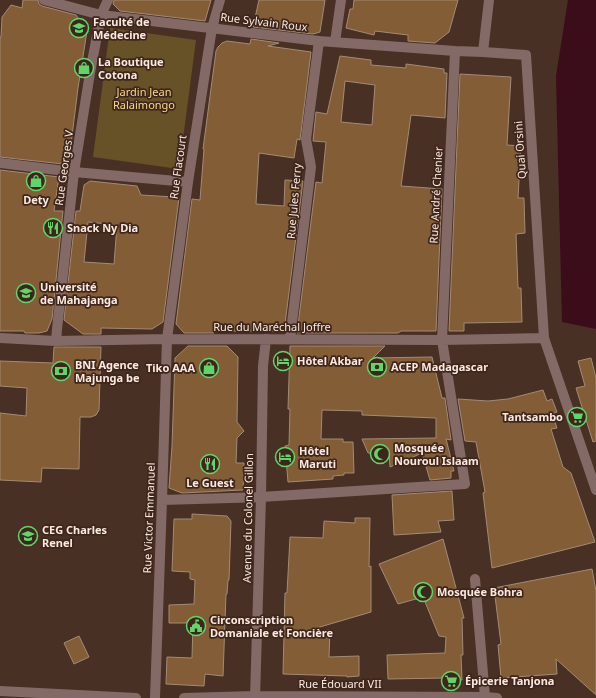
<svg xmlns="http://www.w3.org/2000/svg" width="596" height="698" viewBox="0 0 596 698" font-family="'Noto Sans',sans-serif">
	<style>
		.green { fill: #665226 }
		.water { fill: #3b0c1a }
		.building { fill: #835d36; stroke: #a28b75; fill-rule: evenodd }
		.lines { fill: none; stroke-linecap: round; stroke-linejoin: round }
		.street { stroke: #846a67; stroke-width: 10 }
		.labels { text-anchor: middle; stroke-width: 3.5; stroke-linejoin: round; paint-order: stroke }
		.poi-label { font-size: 11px; font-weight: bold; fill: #fae9e1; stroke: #3e261b; text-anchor: start }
		.street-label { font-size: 11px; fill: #fae9e1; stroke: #3e261b }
		.park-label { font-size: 11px; fill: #fad78a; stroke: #3e261b }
	</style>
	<rect width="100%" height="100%" fill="#493024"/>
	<!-- green -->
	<path class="green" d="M 110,28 L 196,40 L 179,169 L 93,157 Z"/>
	<!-- water -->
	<path class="water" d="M 568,0 L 596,0 L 596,329 L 562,322 L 556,76 Z"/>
	<!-- building -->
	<path class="building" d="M 23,0 L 38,0 L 39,4 L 42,6 L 76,15 L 87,31 L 78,88 L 69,160 L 67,163 L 63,164 L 0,157 L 0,37 L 1,37 L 2,17 L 11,5 L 22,8 Z
		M 114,0 L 211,0 L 205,21 L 120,11 L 113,4 Z
		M 259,0 L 325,0 L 320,32 L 313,34 L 253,27 Z
		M 354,0 L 458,0 L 449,32 L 435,43 L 408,41 L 408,35 L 375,31 L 374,35 L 346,28 L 350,9 L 353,9 Z
		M 251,39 L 279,43 L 268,46 L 311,52 L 300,140 L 297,139 L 294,158 L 259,153 L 256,204 L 284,206 L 285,180 L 303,181 L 285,324 L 274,331 L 213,331 L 214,333 L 184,333 L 176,324 L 192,199 L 200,200 L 204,149 L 203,149 L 216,51 L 218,47 L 222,43 L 227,41 L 250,44 Z
		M 340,56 L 371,60 L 371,65 L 406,68 L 406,64 L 444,69 L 444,73 L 447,73 L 445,118 L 411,115 L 401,186 L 442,189 L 436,331 L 401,331 L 398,333 L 297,333 L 316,182 L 322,183 L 326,142 L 313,141 L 316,112 L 327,114 ZM 345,81 L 375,85 L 372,125 L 341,122 Z
		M 460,74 L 511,77 L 507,145 L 521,146 L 518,198 L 524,198 L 525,233 L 516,234 L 518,288 L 521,288 L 522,322 L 464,323 L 464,331 L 449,331 Z
		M 0,170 L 59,177 L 54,211 L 63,211 L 52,319 L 47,331 L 39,333 L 25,333 L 24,331 L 0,331 Z
		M 90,181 L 137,186 L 141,195 L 174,197 L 174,198 L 179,198 L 163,322 L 152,329 L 101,328 L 101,334 L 83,334 L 64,320 L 76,211 L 80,211 L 84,185 ZM 88,222 L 117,225 L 114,264 L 84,262 Z
		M 188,346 L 227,346 L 238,357 L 237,422 L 244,431 L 237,438 L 236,463 L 244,463 L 243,490 L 182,493 L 169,488 L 172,446 L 175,358 Z
		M 290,346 L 385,346 L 373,358 L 432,357 L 442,398 L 445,398 L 451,440 L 446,439 L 454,471 L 451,471 L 451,478 L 430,480 L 422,453 L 390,467 L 389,453 L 368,453 L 362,439 L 436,438 L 436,418 L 362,415 L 362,411 L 322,410 L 321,439 L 343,439 L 343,442 L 353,442 L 354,473 L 344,473 L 344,475 L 333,476 L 333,479 L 288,482 L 285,446 L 289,445 L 290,409 L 288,409 Z
		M 54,347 L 101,347 L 99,410 L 96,415 L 91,417 L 80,417 L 79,469 L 42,468 L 41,482 L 0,480 L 0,413 L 26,416 L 27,388 L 0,386 L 0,361 L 53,363 Z
		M 591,358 L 596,378 L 596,441 L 593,442 L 576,388 L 585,386 L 578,361 Z
		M 543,390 L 547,401 L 552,399 L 557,412 L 552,414 L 557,428 L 551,429 L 563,467 L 571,473 L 595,542 L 492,568 L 483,493 L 485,492 L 476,442 L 465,441 L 458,399 L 488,401 L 508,399 Z
		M 452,491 L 454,520 L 438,521 L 441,532 L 394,535 L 392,495 Z
		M 192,514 L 227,516 L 231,521 L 229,580 L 228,580 L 227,594 L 226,594 L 223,676 L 205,674 L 204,686 L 166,684 L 167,657 L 192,658 L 193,623 L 169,623 L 169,605 L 194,604 L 195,580 L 190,579 L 190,572 L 172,571 L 174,519 L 192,519 Z
		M 355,518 L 370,518 L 369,567 L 371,566 L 371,612 L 313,629 L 314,631 L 330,630 L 329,657 L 359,656 L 359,676 L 347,677 L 347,676 L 283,674 L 285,593 L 287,593 L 290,537 L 323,538 L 324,521 L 355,523 Z
		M 443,539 L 464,618 L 462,618 L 463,655 L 461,655 L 462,680 L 446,680 L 446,678 L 388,679 L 387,655 L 445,653 L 446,637 L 439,636 L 423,597 L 398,604 L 379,564 Z
		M 592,569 L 596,591 L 596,695 L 556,659 L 557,674 L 501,678 L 498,645 L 501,644 L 494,588 Z
		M 79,636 L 89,657 L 74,664 L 64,643 Z"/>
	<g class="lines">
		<!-- street -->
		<path class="street" d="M 44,0 L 101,15 L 319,41 L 455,51 L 483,52
			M 489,0 L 483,52 L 526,55 L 544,338 L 596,490
			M 335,42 L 341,0
			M 0,163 L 74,172 L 188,182
			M 0,338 L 56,341 L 167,339 L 442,340 L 544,338
			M 290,339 L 311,167 L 306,139 L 319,41
			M 56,341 L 57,329 L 74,172 L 91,67 L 101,15 L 108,0
			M 162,500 L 261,497 L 465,484 L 442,340 L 455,51
			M 475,579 L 485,697
			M 0,691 L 136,698
			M 155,698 L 162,500 L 167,339 L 188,182 L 212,28 L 220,0
			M 184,698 L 255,696 L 485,697 L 497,698
			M 255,698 L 261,497 L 263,366 L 266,339"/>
	</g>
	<!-- icons -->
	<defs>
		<g id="university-ring" transform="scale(1)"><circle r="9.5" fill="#3e261b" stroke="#5fd56b" stroke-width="1.5"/><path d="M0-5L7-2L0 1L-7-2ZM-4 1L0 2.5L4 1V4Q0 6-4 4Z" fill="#5fd56b"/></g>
		<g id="shop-ring" transform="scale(1)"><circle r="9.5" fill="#3e261b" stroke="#5fd56b" stroke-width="1.5"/><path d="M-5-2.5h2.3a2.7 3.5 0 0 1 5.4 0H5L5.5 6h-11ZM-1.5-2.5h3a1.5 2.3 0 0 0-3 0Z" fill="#5fd56b"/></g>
		<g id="restaurant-ring" transform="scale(1)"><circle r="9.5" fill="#3e261b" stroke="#5fd56b" stroke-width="1.5"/><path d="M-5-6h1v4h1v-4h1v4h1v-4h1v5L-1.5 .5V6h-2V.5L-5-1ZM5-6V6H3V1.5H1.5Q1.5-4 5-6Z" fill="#5fd56b"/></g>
		<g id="hotel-ring" transform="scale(1)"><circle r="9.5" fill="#3e261b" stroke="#5fd56b" stroke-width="1.5"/><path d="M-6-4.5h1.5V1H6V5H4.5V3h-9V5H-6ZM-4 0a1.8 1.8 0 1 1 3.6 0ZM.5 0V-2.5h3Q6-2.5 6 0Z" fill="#5fd56b"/></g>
		<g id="bank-ring" transform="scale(1)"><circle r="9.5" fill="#3e261b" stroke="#5fd56b" stroke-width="1.5"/><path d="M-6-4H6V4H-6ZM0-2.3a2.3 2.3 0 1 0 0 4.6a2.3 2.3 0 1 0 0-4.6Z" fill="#5fd56b"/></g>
		<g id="supermarket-ring" transform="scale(1)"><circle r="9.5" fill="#3e261b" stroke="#5fd56b" stroke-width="1.5"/><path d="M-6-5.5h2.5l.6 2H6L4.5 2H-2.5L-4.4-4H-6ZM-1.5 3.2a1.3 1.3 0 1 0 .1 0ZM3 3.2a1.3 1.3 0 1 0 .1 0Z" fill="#5fd56b"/></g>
		<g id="mosque-ring" transform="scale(1)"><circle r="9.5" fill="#3e261b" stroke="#5fd56b" stroke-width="1.5"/><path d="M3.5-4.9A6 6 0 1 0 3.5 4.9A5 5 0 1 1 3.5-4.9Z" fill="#5fd56b"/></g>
		<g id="school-ring" transform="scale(1)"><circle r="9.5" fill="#3e261b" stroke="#5fd56b" stroke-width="1.5"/><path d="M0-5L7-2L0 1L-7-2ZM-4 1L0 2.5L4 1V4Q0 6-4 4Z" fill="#5fd56b"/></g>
		<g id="civic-ring" transform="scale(1)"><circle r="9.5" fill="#3e261b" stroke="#5fd56b" stroke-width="1.5"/><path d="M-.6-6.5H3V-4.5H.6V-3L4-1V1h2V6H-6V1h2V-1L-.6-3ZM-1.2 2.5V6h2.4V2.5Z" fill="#5fd56b"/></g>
	</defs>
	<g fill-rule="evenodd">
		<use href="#university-ring" x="79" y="28"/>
		<use href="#shop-ring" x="84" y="68"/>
		<use href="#shop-ring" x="36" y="181"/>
		<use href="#restaurant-ring" x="53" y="228"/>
		<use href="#university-ring" x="26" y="293"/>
		<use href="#hotel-ring" x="283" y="361"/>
		<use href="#bank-ring" x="377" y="367"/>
		<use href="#shop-ring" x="209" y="368"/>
		<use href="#bank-ring" x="61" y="371"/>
		<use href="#supermarket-ring" x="577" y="417"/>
		<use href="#mosque-ring" x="380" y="454"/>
		<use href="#hotel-ring" x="285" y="457"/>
		<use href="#restaurant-ring" x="210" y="464"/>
		<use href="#school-ring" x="28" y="536"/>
		<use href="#mosque-ring" x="423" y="592"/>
		<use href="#civic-ring" x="196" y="626"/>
		<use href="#supermarket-ring" x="451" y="681"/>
	</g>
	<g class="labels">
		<!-- poi labels -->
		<g class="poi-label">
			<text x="93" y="26">Faculté de<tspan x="93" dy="13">Médecine</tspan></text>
			<text x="98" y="66">La Boutique<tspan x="98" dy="13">Cotona</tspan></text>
			<text x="36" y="204" text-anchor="middle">Dety</text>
			<text x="67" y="232">Snack Ny Dia</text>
			<text x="40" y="291">Université<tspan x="40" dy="13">de Mahajanga</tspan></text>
			<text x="297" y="365">Hôtel Akbar</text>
			<text x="75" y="369">BNI Agence<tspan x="75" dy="13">Majunga be</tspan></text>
			<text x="391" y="371">ACEP Madagascar</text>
			<text x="195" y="372" text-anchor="end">Tiko AAA</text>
			<text x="563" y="421" text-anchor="end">Tantsambo</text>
			<text x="394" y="452">Mosquée<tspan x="394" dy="13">Nouroul Islaam</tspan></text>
			<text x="299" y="455">Hôtel<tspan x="299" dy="13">Maruti</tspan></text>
			<text x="210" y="487" text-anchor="middle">Le Guest</text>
			<text x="42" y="534">CEG Charles<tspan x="42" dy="13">Renel</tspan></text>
			<text x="437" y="596">Mosquée Bohra</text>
			<text x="210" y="624">Circonscription<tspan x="210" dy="13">Domaniale et Foncière</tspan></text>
			<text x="465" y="685">Épicerie Tanjona</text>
		</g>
		<!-- street labels -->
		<g class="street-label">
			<text transform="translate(264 22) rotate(7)" y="4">Rue Sylvain Roux</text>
			<text transform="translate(520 150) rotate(-94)" y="4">Quai Orsini</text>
			<text transform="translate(178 167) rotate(-82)" y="4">Rue Flacourt</text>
			<text transform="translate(64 168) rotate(-82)" y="4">Rue Georges V</text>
			<text transform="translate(436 195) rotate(-87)" y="4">Rue André Chenier</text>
			<text transform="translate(294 201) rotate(-85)" y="4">Rue Jules Ferry</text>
			<text x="272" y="331">Rue du Maréchal Joffre</text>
			<text transform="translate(149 518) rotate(-88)" y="4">Rue Victor Emmanuel</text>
			<text transform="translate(248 518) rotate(-89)" y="4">Avenue du Colonel Gillon</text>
			<text x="340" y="688">Rue Édouard VII</text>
		</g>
		<!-- park labels -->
		<g class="park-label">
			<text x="144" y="96">Jardin Jean<tspan x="144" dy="13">Ralaimongo</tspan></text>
		</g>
	</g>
</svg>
